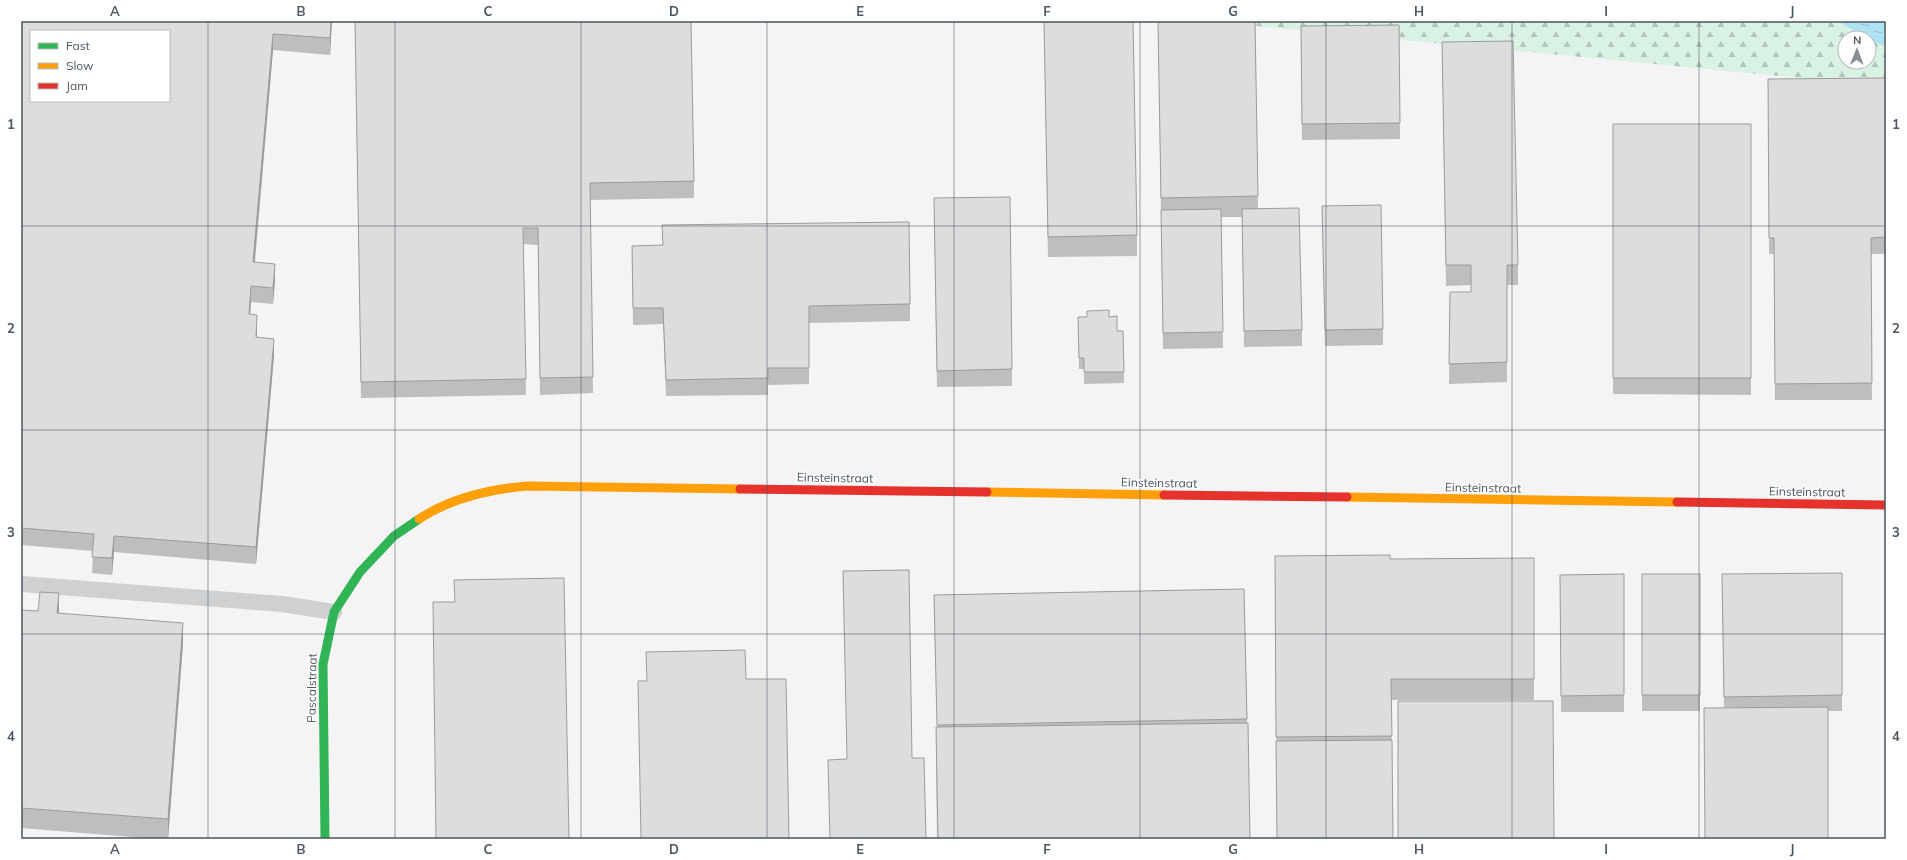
<svg xmlns="http://www.w3.org/2000/svg" width="1907" height="860" viewBox="0 0 1907 860" font-family="Mulish,sans-serif">
	<style>
		.forest { fill: url(#forest-firs) }
		.water { fill: url(#water-ripples) }
		.lines { fill: none; stroke-linecap: round; stroke-linejoin: round }
		.lane { stroke: #ced0d2; stroke-width: 16 }
		.fast { stroke: #30b455; stroke-width: 9 }
		.slow { stroke: #ff9f0a; stroke-width: 9 }
		.jam { stroke: #e5322d; stroke-width: 9 }
		.wall { fill: #bebebf }
		.shaded-wall { fill: #9b9b9b }
		.building { fill: #ddddde; stroke: #9b9b9b; fill-rule: evenodd }
		.grid { fill: none; stroke: #4a5661; stroke-width: 1; stroke-opacity: 0.55 }
		.labels { text-anchor: middle; stroke-width: 3; stroke-linejoin: round; paint-order: stroke }
		.street-label { font-size: 12px; fill: #4a5661; stroke: #fff }
		.neatline { fill: none; stroke: #4a5661; stroke-width: 1.5 }
		.grid-label { font-size: 13px; text-anchor: middle; font-weight: bold; fill: #4a5661 }
	</style>
	<defs>
		<pattern id="forest-firs" width="22" height="20" patternUnits="userSpaceOnUse"><rect width="22" height="20" fill="#d9f2e3"/><path d="M5 1l3.5 6h-7zM16 11l3.5 6h-7z" fill="#b2c7bb"/></pattern>
		<pattern id="water-ripples" width="26" height="14" patternUnits="userSpaceOnUse"><rect width="26" height="14" fill="#aee2f0"/><path d="M2 4q2-2 4 0t4 0M15 11q2-2 4 0t4 0" fill="none" stroke="#90bac6"/></pattern>
	</defs>
	<rect width="100%" height="100%" fill="#f4f4f4"/>
	<!-- forest -->
	<path class="forest" d="M 1203,21 L 1837,21 L 1868,38 L 1845,38 L 1845,62 L 1869,62 L 1869,39 L 1886,46 L 1886,86 Z"/>
	<!-- water -->
	<path class="water" d="M 1837,21 L 1886,21 L 1886,46 L 1876,43 Z"/>
	<g class="lines">
		<!-- lane -->
		<path class="lane" d="M 21,584 L 282,604 L 334,612"/>
		<!-- fast -->
		<path class="fast" d="M 325,839 L 323,664 L 334,612 L 360,572 L 394,536 L 419,519"/>
		<!-- slow -->
		<path class="slow" d="M 987,492 L 1164,495
			M 1347,497 L 1677,502
			M 419,519 C 451,498 490,489 528,486 L 740,489"/>
		<!-- jam -->
		<path class="jam" d="M 740,489 L 987,492
			M 1164,495 L 1347,497
			M 1677,502 L 1886,505"/>
	</g>
	<!-- wall -->
	<path class="wall" d="M 21,21 L 332,21 L 330,55 L 273,50 L 255,262 L 275,280 L 273,304 L 251,302 L 250,315 L 257,331 L 257,337 L 274,355 L 256,564 L 114,552 L 112,575 L 92,573 L 93,551 L 21,545 Z
		M 355,21 L 694,181 L 694,198 L 590,200 L 593,393 L 540,395 L 538,245 L 523,244 L 526,395 L 361,398 Z
		M 1044,21 L 1137,235 L 1137,256 L 1048,257 Z
		M 1158,21 L 1255,21 L 1258,209 L 1302,330 L 1302,346 L 1244,347 L 1242,217 L 1221,217 L 1223,348 L 1163,349 L 1161,218 Z
		M 1399,25 L 1400,139 L 1302,140 L 1301,26 Z
		M 1442,42 L 1518,265 L 1518,285 L 1507,285 L 1507,382 L 1449,384 L 1450,292 L 1471,292 L 1471,285 L 1446,286 Z
		M 1886,78 L 1886,254 L 1871,254 L 1872,400 L 1775,400 L 1774,254 L 1769,254 L 1768,79 Z
		M 1613,124 L 1751,124 L 1751,395 L 1613,394 Z
		M 1322,206 L 1383,329 L 1383,345 L 1325,346 Z
		M 934,214 L 1012,369 L 1012,386 L 937,387 Z
		M 632,246 L 910,304 L 910,321 L 809,323 L 809,384 L 768,385 L 768,395 L 666,396 L 663,324 L 633,325 Z
		M 1078,317 L 1109,317 L 1117,331 L 1124,372 L 1124,383 L 1084,384 L 1084,369 L 1079,369 Z
		M 1275,556 L 1390,559 L 1534,558 L 1534,700 L 1391,700 L 1393,839 L 1277,839 Z
		M 1842,573 L 1842,711 L 1828,711 L 1724,707 L 1722,590 Z
		M 1624,574 L 1624,712 L 1561,712 L 1560,575 Z
		M 1642,574 L 1700,574 L 1700,711 L 1642,711 Z
		M 1244,589 L 1250,839 L 937,839 L 936,748 L 936,727 L 937,727 L 934,595 Z
		M 21,610 L 59,613 L 183,643 L 168,839 L 156,839 L 21,828 Z"/>
	<!-- shaded-wall -->
	<path class="shaded-wall" d="M 331,21 L 332,21 L 330,55 L 330,38 Z
		M 273,34 L 273,50 L 253,278 L 253,262 Z
		M 275,264 L 275,280 L 273,304 L 273,288 Z
		M 251,286 L 251,302 L 249,331 L 249,314 Z
		M 257,315 L 257,331 L 256,354 L 256,337 Z
		M 274,339 L 274,355 L 256,564 L 256,547 Z
		M 114,536 L 114,552 L 112,575 L 112,558 Z
		M 59,593 L 59,613 L 57,613 Z
		M 183,623 L 183,643 L 168,839 L 168,819 Z"/>
	<!-- building -->
	<path class="building" d="M 21,21 L 331,21 L 330,38 L 273,34 L 253,262 L 275,264 L 273,288 L 251,286 L 249,314 L 257,315 L 256,337 L 274,339 L 256,547 L 114,536 L 112,558 L 92,557 L 94,534 L 21,528 ZM 31,31 L 169,31 L 169,101 L 31,101 Z
		M 355,21 L 691,21 L 694,181 L 590,183 L 593,377 L 540,378 L 538,228 L 523,228 L 526,379 L 361,382 Z
		M 1044,21 L 1133,21 L 1137,235 L 1048,237 Z
		M 1158,21 L 1255,21 L 1258,196 L 1161,198 Z
		M 1399,25 L 1400,123 L 1302,124 L 1301,26 Z
		M 1513,41 L 1518,265 L 1507,265 L 1507,362 L 1449,364 L 1450,292 L 1471,292 L 1471,265 L 1446,265 L 1442,42 Z
		M 1886,78 L 1886,237 L 1871,238 L 1872,383 L 1775,384 L 1774,238 L 1769,238 L 1768,79 Z
		M 1613,124 L 1751,124 L 1751,378 L 1613,378 Z
		M 1010,197 L 1012,369 L 937,371 L 934,198 Z
		M 1381,205 L 1383,329 L 1325,330 L 1322,206 Z
		M 1299,208 L 1302,330 L 1244,331 L 1242,209 Z
		M 1221,209 L 1223,332 L 1163,333 L 1161,210 Z
		M 909,222 L 910,304 L 809,306 L 809,368 L 768,368 L 768,378 L 666,380 L 663,308 L 633,308 L 632,246 L 663,245 L 662,225 Z
		M 1109,310 L 1109,317 L 1117,316 L 1117,331 L 1123,331 L 1124,372 L 1084,372 L 1084,358 L 1079,358 L 1078,317 L 1087,317 L 1087,311 Z
		M 1390,555 L 1390,559 L 1534,558 L 1534,679 L 1391,679 L 1392,736 L 1276,737 L 1275,556 Z
		M 909,570 L 912,758 L 924,758 L 926,839 L 830,839 L 828,760 L 847,759 L 843,571 Z
		M 1842,573 L 1842,695 L 1724,697 L 1722,574 Z
		M 1624,574 L 1624,695 L 1561,696 L 1560,575 Z
		M 1642,574 L 1700,574 L 1700,695 L 1642,695 Z
		M 564,578 L 569,839 L 436,839 L 433,602 L 455,602 L 454,580 Z
		M 1244,589 L 1247,719 L 937,725 L 934,595 Z
		M 40,592 L 59,593 L 57,613 L 183,623 L 168,819 L 21,808 L 21,610 L 38,611 Z
		M 745,650 L 746,679 L 786,679 L 789,839 L 641,839 L 638,681 L 647,681 L 646,652 Z
		M 1398,701 L 1553,701 L 1554,839 L 1398,839 Z
		M 1828,707 L 1828,839 L 1705,839 L 1704,708 Z
		M 1248,723 L 1250,839 L 938,839 L 936,727 Z
		M 1392,740 L 1393,839 L 1277,839 L 1276,741 Z"/>
	<!-- grid -->
	<path class="grid" d="M 208,21 L 208,839M 395,21 L 395,839M 581,21 L 581,839M 767,21 L 767,839M 954,21 L 954,839M 1140,21 L 1140,839M 1326,21 L 1326,839M 1512,21 L 1512,839M 1699,21 L 1699,839M 21,226 L 1886,226M 21,430 L 1886,430M 21,634 L 1886,634"/>
	<g class="labels">
		<!-- street labels -->
		<g class="street-label">
			<text transform="translate(835 478) rotate(1)" y="4">Einsteinstraat</text>
			<text transform="translate(1159 483) rotate(1)" y="4">Einsteinstraat</text>
			<text transform="translate(1483 488) rotate(1)" y="4">Einsteinstraat</text>
			<text transform="translate(1807 492) rotate(1)" y="4">Einsteinstraat</text>
			<text transform="translate(312 688) rotate(-89)" y="4">Pascalstraat</text>
		</g>
	</g>
	<!-- border -->
	<rect width="1907" height="860" fill="none" stroke="#ffffff" stroke-width="44"/>
	<!-- legend -->
	<rect x="30" y="30" width="140" height="72" fill="#ffffff" stroke="#b7bbc0"/>
	<rect x="38" y="43" width="20" height="6" fill="#30b455" stroke="#b7bbc0"/>
	<text x="66" y="50" font-size="12" fill="#4a5661">Fast</text>
	<rect x="38" y="63" width="20" height="6" fill="#ff9f0a" stroke="#b7bbc0"/>
	<text x="66" y="70" font-size="12" fill="#4a5661">Slow</text>
	<rect x="38" y="83" width="20" height="6" fill="#e5322d" stroke="#b7bbc0"/>
	<text x="66" y="90" font-size="12" fill="#4a5661">Jam</text>
	<!-- north arrow -->
	<g transform="translate(1857 50) rotate(1)"><circle r="19" fill="#ffffff" stroke="#b7bbc0"/>
	<path d="M0-3L7 15L0 10L-7 15Z" fill="#868d94"/>
	<text y="-6" font-size="11" font-weight="bold" text-anchor="middle" fill="#4a5661">N</text>
	</g>
	<rect x="22" y="22" width="1863" height="816" class="neatline"/>
	<g class="grid-label">
		<text x="115" y="16">A</text>
		<text x="301" y="16">B</text>
		<text x="488" y="16">C</text>
		<text x="674" y="16">D</text>
		<text x="860" y="16">E</text>
		<text x="1047" y="16">F</text>
		<text x="1233" y="16">G</text>
		<text x="1419" y="16">H</text>
		<text x="1606" y="16">I</text>
		<text x="1792" y="16">J</text>
		<text x="11" y="129">1</text>
		<text x="1896" y="129">1</text>
		<text x="11" y="333">2</text>
		<text x="1896" y="333">2</text>
		<text x="11" y="537">3</text>
		<text x="1896" y="537">3</text>
		<text x="11" y="741">4</text>
		<text x="1896" y="741">4</text>
		<text x="115" y="854">A</text>
		<text x="301" y="854">B</text>
		<text x="488" y="854">C</text>
		<text x="674" y="854">D</text>
		<text x="860" y="854">E</text>
		<text x="1047" y="854">F</text>
		<text x="1233" y="854">G</text>
		<text x="1419" y="854">H</text>
		<text x="1606" y="854">I</text>
		<text x="1792" y="854">J</text>
	</g>
</svg>
